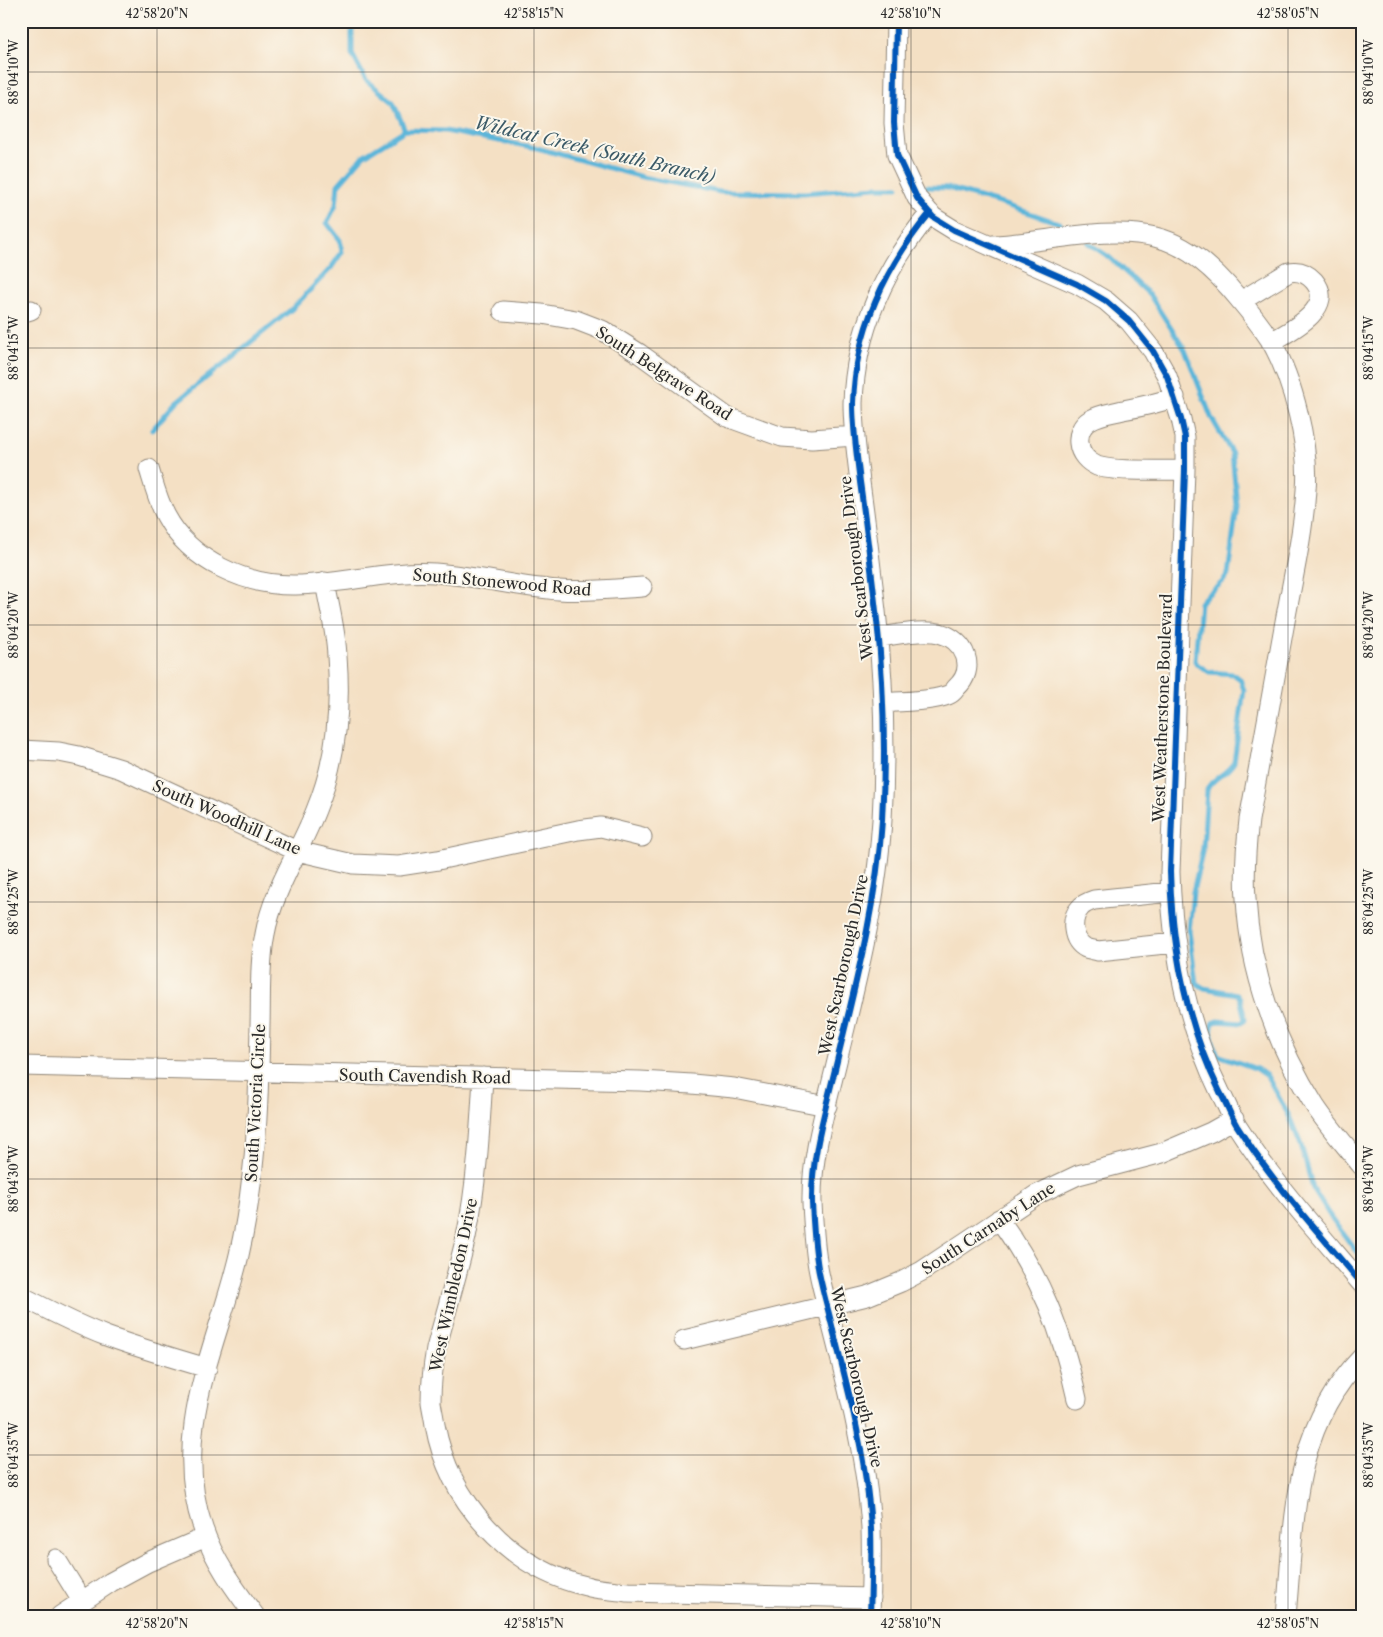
<svg xmlns="http://www.w3.org/2000/svg" width="1383" height="1637" viewBox="0 0 1383 1637" font-family="'Libre Caslon Text',serif">
	<style>
		.lines { fill: none; stroke-linecap: round; stroke-linejoin: round }
		.stream { stroke: #5cb5d9; stroke-width: 5 }
		.minor-casing { stroke: #908678; stroke-width: 21 }
		.minor { stroke: #fff; stroke-width: 19 }
		.cycleway-casing { stroke: #fbf7ec; stroke-width: 9 }
		.cycleway { stroke: #0057b8; stroke-width: 6 }
		.ticks { fill: none; stroke: #2b2b2b; stroke-width: 1; stroke-opacity: 0.45 }
		.labels { text-anchor: middle; stroke-width: 4; stroke-linejoin: round; paint-order: stroke }
		.street-label { font-size: 16px; fill: #2b2b2b; stroke: #fbf7ec }
		.water-label { font-size: 18px; font-style: italic; fill: #3c5b68; stroke: #fbf7ec }
		.neatline { fill: none; stroke: #2b2b2b; stroke-width: 2 }
		.ticks-label { font-size: 12px; text-anchor: middle; fill: #2b2b2b }
	</style>
	<rect width="100%" height="100%" fill="#fbf7ec"/>
	<filter id="ink" filterUnits="userSpaceOnUse"><feTurbulence type="fractalNoise" baseFrequency=".02" numOctaves="2"/><feDisplacementMap in="SourceGraphic" scale="10" xChannelSelector="R" yChannelSelector="G"/><feConvolveMatrix kernelMatrix="1 2 1 2 8 2 1 2 1" color-interpolation-filters="sRGB"/></filter>
	<filter id="wash" filterUnits="userSpaceOnUse"><feTurbulence type="fractalNoise" baseFrequency=".0096" numOctaves="4" result="noise"/><feDisplacementMap in="SourceGraphic" scale="20" xChannelSelector="R" yChannelSelector="G"/><feGaussianBlur stdDeviation="1.12" result="paint"/><feColorMatrix in="noise" values="0 0 0 0 0 0 0 0 0 0 0 0 0 0 0 0 0 1.4 0 .05"/><feComposite in="paint" operator="in"/></filter>
	<g filter="url(#wash)">
		<rect width="100%" height="100%" fill="#f4e0c4"/>
		<g class="lines">
			<!-- stream -->
			<path class="stream" d="M 352,21 L 352,54 L 366,80 L 393,102 L 405,130 L 445,131 L 537,148 L 642,177 L 720,192 L 804,193 L 876,187 L 898,187
				M 926,187 L 948,188 L 1009,206 L 1059,223 L 1069,230
				M 1088,243 L 1109,257 L 1149,294 L 1185,350 L 1211,417 L 1232,453 L 1237,506 L 1228,574 C 1222,587 1208,591 1200,603 L 1195,661 L 1197,664 L 1209,672 L 1233,674 L 1240,679 L 1244,690 L 1234,762 C 1226,776 1212,777 1207,790 L 1203,848 L 1193,892 L 1189,931 L 1196,983 L 1204,988 L 1237,994 L 1240,998 L 1245,1020 L 1241,1023 L 1218,1021 L 1213,1023 C 1209,1032 1214,1047 1218,1055 L 1257,1069 L 1267,1076 L 1289,1116 L 1301,1145 L 1313,1189 L 1328,1213 L 1355,1250 L 1362,1255
				M 152,430 L 175,403 L 293,308 L 331,268 L 342,252 L 340,240 L 327,223 L 336,205 L 338,185 L 363,156 L 405,130"/>
		</g>
	</g>
	<g filter="url(#ink)">
		<g class="lines">
			<!-- minor casing -->
			<g class="minor-casing">
				<path id="minor" d="M 896,21 L 894,123 L 897,155 L 917,198 L 933,217 L 954,230 L 1077,284 L 1106,301 L 1129,321 L 1153,351 L 1167,376 L 1181,419 L 1185,437 L 1185,470 L 1170,872 C 1172,949 1186,1023 1220,1092 C 1226,1103 1231,1116 1237,1126 C 1273,1183 1319,1233 1362,1284
					M 993,245 C 1043,243 1108,225 1155,237 C 1189,245 1218,273 1239,299 C 1250,312 1261,326 1271,341 C 1293,380 1310,446 1306,490 C 1303,536 1292,582 1284,627 C 1272,692 1261,756 1249,820 C 1246,846 1244,873 1246,899 C 1250,972 1276,1044 1315,1106 C 1329,1127 1346,1146 1362,1166
					M 1241,301 L 1289,272 C 1299,270 1307,273 1314,281 C 1337,308 1290,331 1271,342
					M 503,311 L 542,314 L 576,320 L 602,330 L 640,354 L 727,417 L 782,437 L 812,439 L 855,436
					M 21,313 L 31,310
					M 1175,397 C 1158,403 1140,407 1123,410 C 1112,413 1100,414 1090,420 C 1082,425 1078,434 1079,443 C 1080,454 1088,462 1097,466 C 1113,472 1165,470 1185,470
					M 149,469 C 154,485 158,501 166,516 C 190,561 246,586 296,585 C 343,584 388,570 435,573 C 477,576 518,587 559,590 C 587,592 614,589 642,587
					M 879,637 C 896,635 923,629 939,633 C 966,640 977,669 956,688 C 954,691 951,694 948,695 C 930,702 902,701 883,703
					M 21,750 L 59,752 L 79,756 L 121,769 L 297,851 L 353,864 L 399,866 L 438,860 L 578,830 L 601,827 L 642,837
					M 1170,892 L 1094,900 C 1088,902 1083,904 1080,908 C 1070,919 1072,941 1086,948 C 1089,949 1094,950 1098,951 L 1175,943
					M 21,1066 L 640,1081 L 692,1084 L 734,1088 L 827,1106
					M 483,1077 C 480,1130 477,1185 466,1237 C 457,1275 446,1312 436,1349 C 433,1366 431,1384 431,1402 C 432,1409 434,1417 435,1425 C 449,1501 509,1568 586,1586 C 599,1590 614,1590 627,1592 L 871,1598
					M 999,1219 C 1041,1277 1062,1330 1077,1399
					M 29,1300 C 54,1313 80,1326 106,1336 C 139,1348 173,1358 207,1368
					M 684,1340 L 867,1296 L 901,1282 L 922,1271 L 1036,1195 L 1078,1175 L 1162,1153 L 1211,1132 L 1234,1119
					M 56,1559 L 82,1601
					M 60,1616 L 111,1582 L 148,1562 L 206,1537
					M 255,1616 C 235,1589 214,1561 203,1528 C 170,1431 217,1348 239,1255 C 245,1229 249,1202 252,1176 C 258,1126 259,1076 260,1025 C 261,995 259,964 265,934 C 273,890 300,851 316,810 C 336,762 341,707 337,656 C 336,631 329,606 325,582
					M 870,1616 C 871,1587 872,1558 871,1529 C 869,1491 862,1452 854,1415 C 846,1380 837,1345 828,1310 C 824,1294 819,1277 817,1261 C 814,1241 813,1222 812,1203 C 811,1155 826,1108 837,1061 C 856,982 877,902 882,820 C 886,750 884,681 876,611 C 871,568 866,525 860,482 C 857,456 853,430 853,403 C 855,332 885,267 930,213
					M 1286,1616 C 1295,1522 1291,1430 1362,1357"/>
			</g>
			<!-- minor -->
			<use href="#minor" class="minor"/>
			<!-- cycleway casing -->
			<g class="cycleway-casing">
				<path id="cycleway" d="M 896,21 L 894,123 L 897,155 L 917,198 L 933,217 L 954,230 L 1077,284 L 1106,301 L 1129,321 L 1153,351 L 1167,376 L 1181,419 L 1185,437 L 1185,470 L 1170,872 C 1172,949 1186,1023 1220,1092 C 1226,1103 1231,1116 1237,1126 C 1273,1183 1319,1233 1362,1284
					M 870,1616 C 871,1587 872,1558 871,1529 C 869,1491 862,1452 854,1415 C 846,1380 837,1345 828,1310 C 824,1294 819,1277 817,1261 C 814,1241 813,1222 812,1203 C 811,1155 826,1108 837,1061 C 856,982 877,902 882,820 C 886,750 884,681 876,611 C 871,568 866,525 860,482 C 857,456 853,430 853,403 C 855,332 885,267 930,213"/>
			</g>
			<!-- cycleway -->
			<use href="#cycleway" class="cycleway"/>
		</g>
	</g>
	<!-- ticks -->
	<path class="ticks" d="M 157,21 L 157,1616M 534,21 L 534,1616M 911,21 L 911,1616M 1288,21 L 1288,1616M 21,72 L 1362,72M 21,348 L 1362,348M 21,625 L 1362,625M 21,902 L 1362,902M 21,1179 L 1362,1179M 21,1455 L 1362,1455"/>
	<g class="labels">
		<!-- street labels -->
		<g class="street-label">
			<text transform="translate(664 373) rotate(33)" y="6">South Belgrave Road</text>
			<text transform="translate(856 568) rotate(-97)" y="6">West Scarborough Drive</text>
			<text transform="translate(502 582) rotate(5)" y="6">South Stonewood Road</text>
			<text transform="translate(1162 708) rotate(-88)" y="6">West Weatherstone Boulevard</text>
			<text transform="translate(227 817) rotate(24)" y="6">South Woodhill Lane</text>
			<text transform="translate(843 965) rotate(-78)" y="6">West Scarborough Drive</text>
			<text transform="translate(425 1076) rotate(1)" y="6">South Cavendish Road</text>
			<text transform="translate(255 1103) rotate(-87)" y="6">South Victoria Circle</text>
			<text transform="translate(988 1228) rotate(-33)" y="6">South Carnaby Lane</text>
			<text transform="translate(453 1285) rotate(-78)" y="6">West Wimbledon Drive</text>
			<text transform="translate(857 1377) rotate(77)" y="6">West Scarborough Drive</text>
		</g>
		<!-- water labels -->
		<g class="water-label">
			<text transform="translate(595 150) rotate(13)" y="6">Wildcat Creek (South Branch)</text>
		</g>
	</g>
	<!-- margin -->
	<rect width="1383" height="1637" fill="none" stroke="#fbf7ec" stroke-width="55"/>
	<rect x="28" y="28" width="1328" height="1582" class="neatline"/>
	<g class="ticks-label">
		<text x="157" y="18">42°58'20"N</text>
		<text x="534" y="18">42°58'15"N</text>
		<text x="911" y="18">42°58'10"N</text>
		<text x="1288" y="18">42°58'05"N</text>
		<text transform="translate(1369 72) rotate(-90)" y="4">88°04'10"W</text>
		<text transform="translate(14 72) rotate(-90)" y="4">88°04'10"W</text>
		<text transform="translate(1369 348) rotate(-90)" y="4">88°04'15"W</text>
		<text transform="translate(14 348) rotate(-90)" y="4">88°04'15"W</text>
		<text transform="translate(1369 625) rotate(-90)" y="4">88°04'20"W</text>
		<text transform="translate(14 625) rotate(-90)" y="4">88°04'20"W</text>
		<text transform="translate(1369 902) rotate(-90)" y="4">88°04'25"W</text>
		<text transform="translate(14 902) rotate(-90)" y="4">88°04'25"W</text>
		<text transform="translate(1369 1179) rotate(-90)" y="4">88°04'30"W</text>
		<text transform="translate(14 1179) rotate(-90)" y="4">88°04'30"W</text>
		<text transform="translate(1369 1455) rotate(-90)" y="4">88°04'35"W</text>
		<text transform="translate(14 1455) rotate(-90)" y="4">88°04'35"W</text>
		<text x="157" y="1628">42°58'20"N</text>
		<text x="534" y="1628">42°58'15"N</text>
		<text x="911" y="1628">42°58'10"N</text>
		<text x="1288" y="1628">42°58'05"N</text>
	</g>
</svg>
